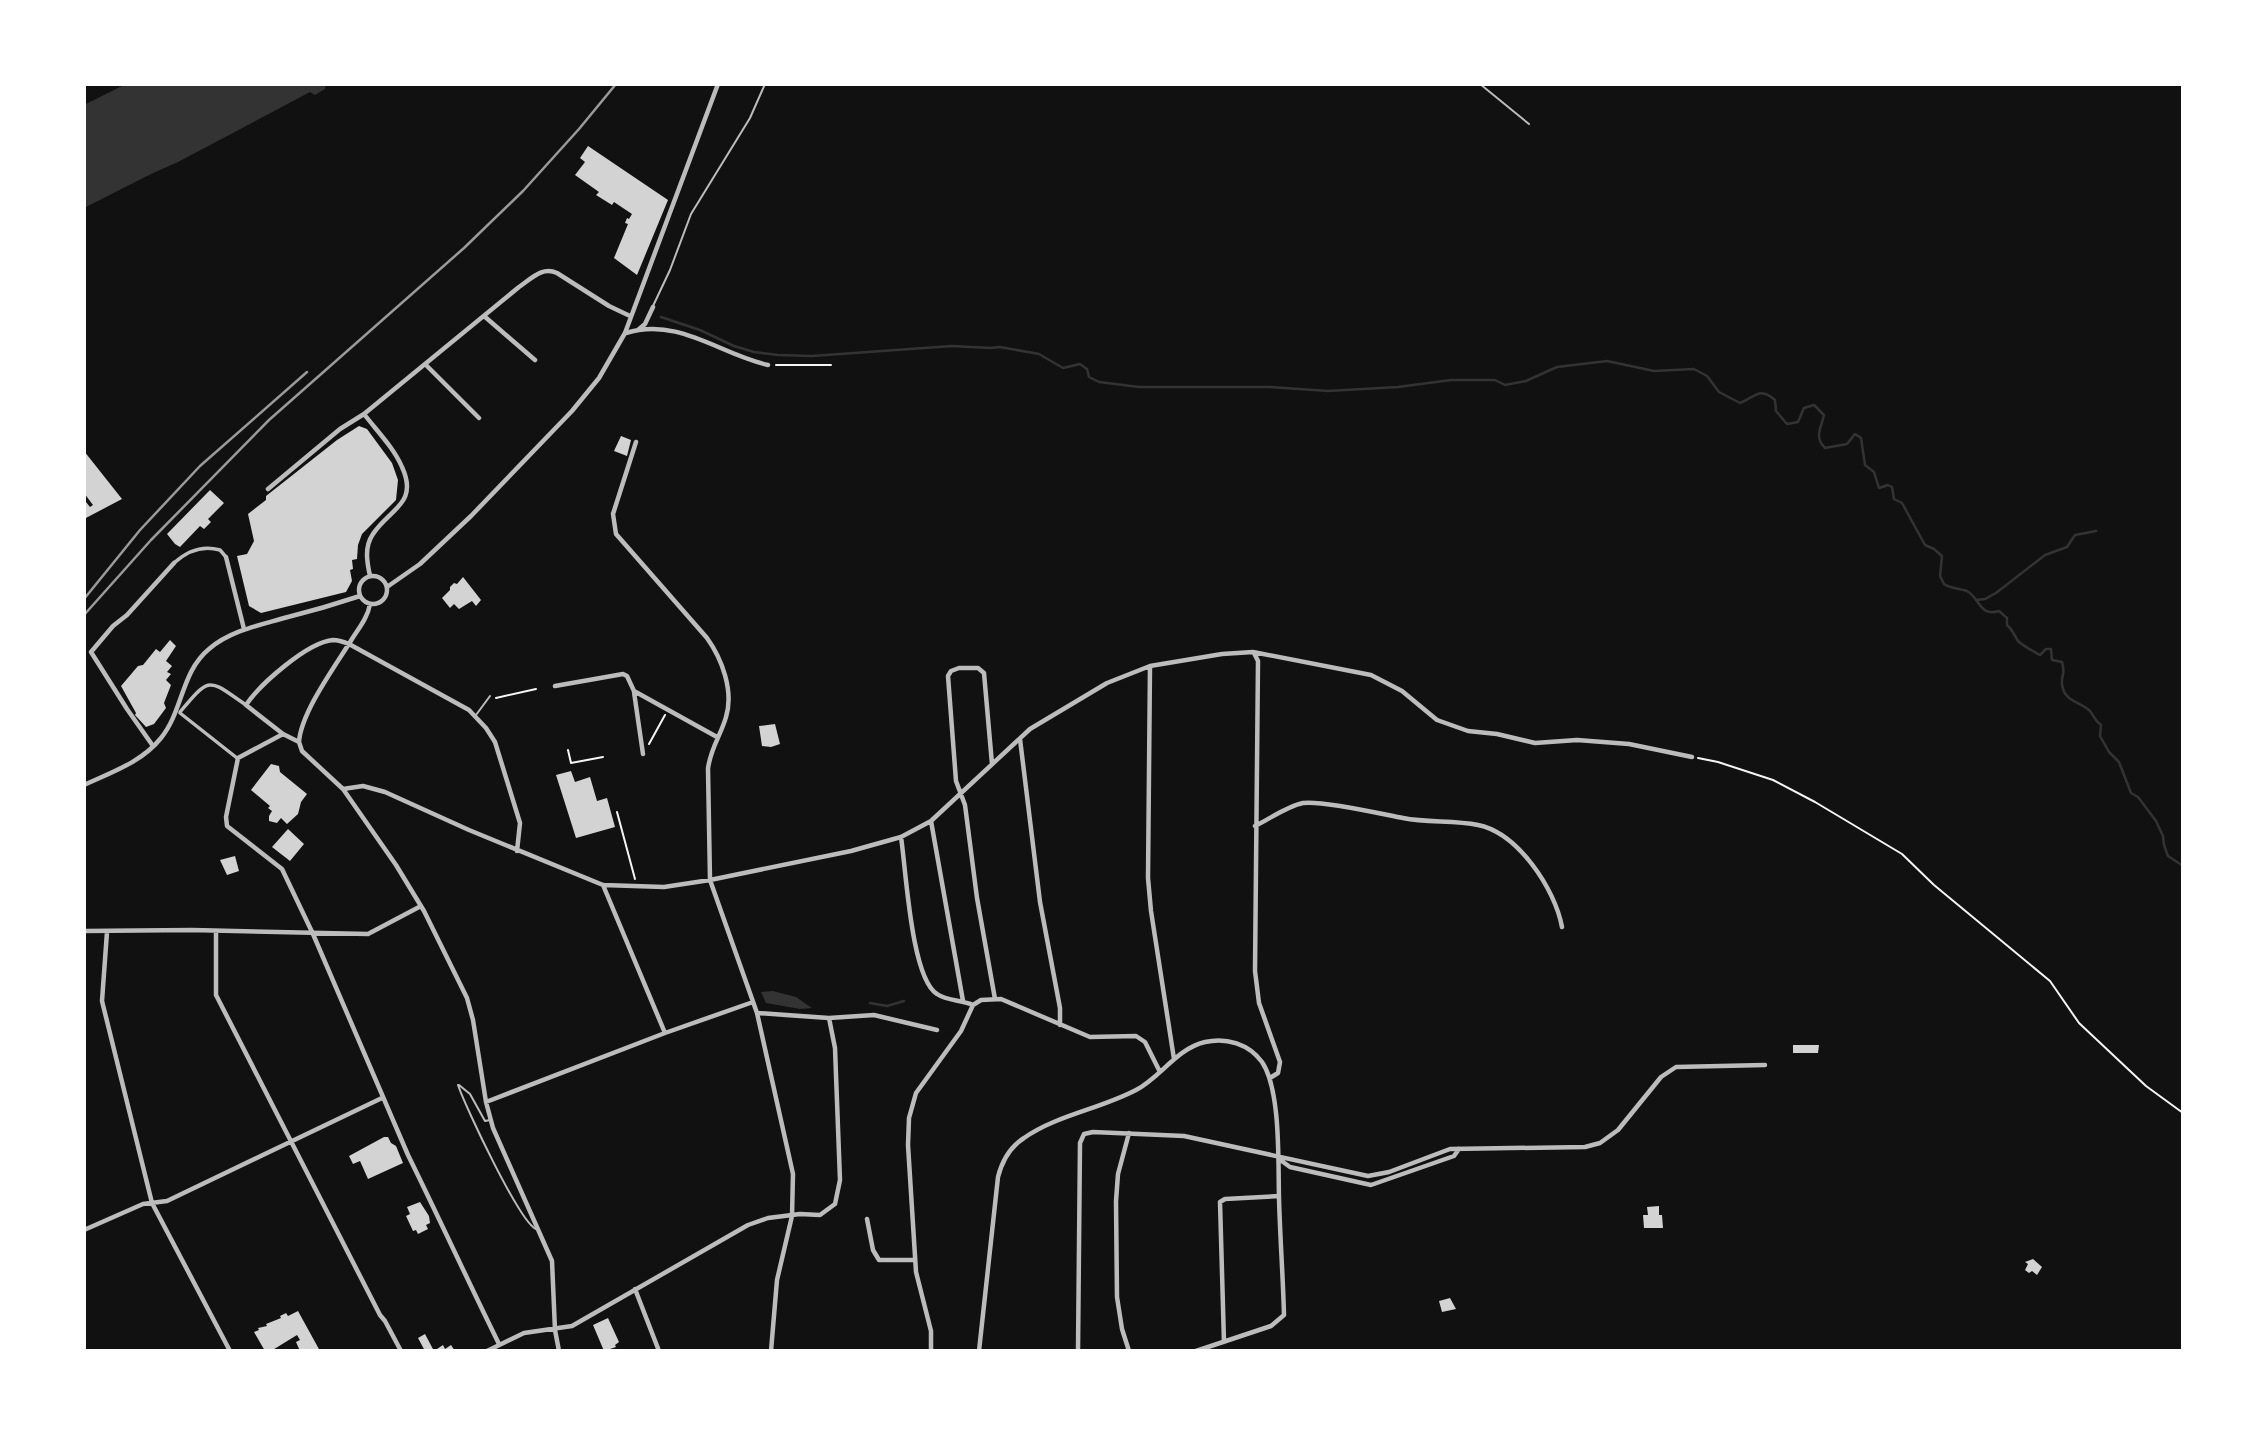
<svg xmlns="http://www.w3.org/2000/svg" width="2267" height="1435" viewBox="0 0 2267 1435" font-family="'Work Sans',sans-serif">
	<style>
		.water { fill: #333 }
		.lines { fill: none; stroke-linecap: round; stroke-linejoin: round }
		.stream { stroke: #333; stroke-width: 2.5 }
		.building { fill: #d3d3d3 }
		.path { stroke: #f5f5f5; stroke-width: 2 }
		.service { stroke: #bcbcbc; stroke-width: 2 }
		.pedestrian { stroke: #bcbcbc; stroke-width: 3.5 }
		.minor { stroke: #bcbcbc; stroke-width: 4.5 }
		.rail { stroke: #9a9a9a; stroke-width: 2.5 }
	</style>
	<rect width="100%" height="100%" fill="#111"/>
	<!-- water -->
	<path class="water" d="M 126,84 L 326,84 L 325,89 L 315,95 L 310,92 L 178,162 L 151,174 L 84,208 L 84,105 Z
		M 773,991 L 796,997 L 812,1008 L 800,1009 L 766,1003 L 761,992 Z"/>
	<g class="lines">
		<!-- stream -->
		<path class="stream" d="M 661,317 L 700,330 L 734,346 L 754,352 L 778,355 L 812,356 L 952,346 L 991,348 L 1000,347 L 1039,354 L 1063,368 L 1080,364 L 1087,369 L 1089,377 L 1099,382 L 1139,387 L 1269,387 L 1328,391 L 1398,387 L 1451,380 L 1495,380 L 1505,385 L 1526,381 L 1557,367 L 1607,361 L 1654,371 L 1694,369 L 1707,376 L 1719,392 L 1740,403 C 1756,397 1759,386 1775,400 L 1776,411 L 1787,424 L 1798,422 L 1804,408 L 1814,405 L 1824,415 C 1821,428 1814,437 1825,448 L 1847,444 L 1855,434 L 1861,438 L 1865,465 L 1874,472 L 1879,488 L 1888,485 L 1892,487 L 1894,499 L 1902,503 L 1925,545 L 1934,549 L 1942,556 L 1940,576 L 1944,584 C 1951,589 1960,588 1967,591 C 1980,598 1979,617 1999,611 L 2007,618 L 2007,625 C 2013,630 2014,635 2018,641 C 2023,646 2033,651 2040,655 L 2046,649 L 2051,649 L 2052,660 L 2062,662 C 2066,674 2061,675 2062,684 C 2064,702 2079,701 2090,711 C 2094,716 2095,721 2101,725 L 2100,736 L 2109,752 L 2119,762 L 2131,793 L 2138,797 L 2156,821 L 2163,836 L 2164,845 L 2168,856 L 2183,866
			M 1976,600 L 1985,599 L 1996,593 L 2045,555 L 2067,547 L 2075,535 L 2096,531
			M 870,1003 L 887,1006 L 904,1001"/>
	</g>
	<!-- building -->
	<path class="building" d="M 588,146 L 668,200 L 637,275 L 614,258 L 628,224 L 625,223 L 627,218 L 629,219 L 632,214 L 614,202 L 612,205 L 596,195 L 599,192 L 575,175 L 585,162 L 580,158 Z
		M 359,426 L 367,429 L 392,463 L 398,480 L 396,500 L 362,534 L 358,545 L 357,559 L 352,560 L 353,569 L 350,570 L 352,581 L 346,592 L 261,613 L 249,606 L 237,556 L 247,554 L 254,541 L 248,514 L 266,500 L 266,496 L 337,440 Z
		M 621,436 L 631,440 L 627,456 L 614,451 Z
		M 84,451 L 122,499 L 84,519 L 84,503 L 86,502 L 90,507 L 93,505 L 84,493 Z
		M 210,490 L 224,503 L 208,519 L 211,522 L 204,529 L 200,526 L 180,547 L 175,544 L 167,534 Z
		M 463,577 L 481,600 L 476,606 L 472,601 L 459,609 L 454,604 L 450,608 L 442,598 L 450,590 L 450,587 L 454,583 L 457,584 Z
		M 170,640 L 176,646 L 166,661 L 172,666 L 167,672 L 171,674 L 166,680 L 171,685 L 164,703 L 166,708 L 154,724 L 146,727 L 135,715 L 136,713 L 121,686 L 138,666 L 143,665 L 156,649 L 160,652 Z
		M 775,724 L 780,744 L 771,747 L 762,746 L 759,726 Z
		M 271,764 L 279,766 L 280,772 L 307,794 L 301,802 L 298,814 L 287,824 L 281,818 L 277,823 L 269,821 L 269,816 L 272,811 L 268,808 L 270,806 L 251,790 Z
		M 571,771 L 575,782 L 590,777 L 597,801 L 607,798 L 615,827 L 576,838 L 556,775 Z
		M 288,829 L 304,844 L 290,861 L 272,847 Z
		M 235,856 L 239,871 L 227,875 L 220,860 Z
		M 1793,1045 L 1819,1045 L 1818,1053 L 1793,1053 Z
		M 384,1137 L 388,1137 L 391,1143 L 396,1146 L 403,1163 L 368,1179 L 360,1161 L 353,1164 L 349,1156 Z
		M 420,1202 L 429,1216 L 430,1223 L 426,1225 L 428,1229 L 418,1234 L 416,1230 L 413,1231 L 406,1216 L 410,1214 L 407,1207 Z
		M 1659,1206 L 1659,1215 L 1662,1215 L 1663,1228 L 1644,1228 L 1643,1215 L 1648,1215 L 1647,1207 Z
		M 2033,1259 L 2042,1267 L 2037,1275 L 2032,1271 L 2029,1273 L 2025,1270 L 2028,1264 L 2025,1262 Z
		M 1450,1298 L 1456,1309 L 1442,1312 L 1439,1301 Z
		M 298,1311 L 320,1351 L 300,1351 L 296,1342 L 300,1340 L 297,1335 L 271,1351 L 265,1351 L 254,1332 L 259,1330 L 258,1328 L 267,1326 L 266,1324 L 281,1318 L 280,1316 L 286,1313 L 288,1316 Z
		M 608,1318 L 619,1342 L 615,1345 L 616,1347 L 604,1351 L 593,1325 Z
		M 425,1334 L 434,1351 L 443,1345 L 445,1349 L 451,1345 L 455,1351 L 425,1351 L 418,1338 Z"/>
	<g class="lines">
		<!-- path -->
		<path class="path" d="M 776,365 L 831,365
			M 496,698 L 536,689
			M 649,744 L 665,715
			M 568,750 L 571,763 L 603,757
			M 1698,758 L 1718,762 L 1773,780 L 1815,802 L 1902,854 L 1934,885 L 2050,981 L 2079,1023 L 2146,1086 L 2183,1113
			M 617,812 L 635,879"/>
		<!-- service -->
		<path class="service" d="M 1480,84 L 1529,124
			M 653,306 L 670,270 L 691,214 L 750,118 L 765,84
			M 476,715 L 490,696
			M 458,1085 C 465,1106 520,1223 536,1229
			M 459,1085 L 470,1094 L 485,1121 L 490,1120"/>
		<!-- pedestrian -->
		<path class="pedestrian" d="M 174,563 C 187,551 203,545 220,550 L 226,557
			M 180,712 C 211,675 208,679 246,705
			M 180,713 L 237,758"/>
		<!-- minor -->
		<path class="minor" d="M 484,316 L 535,360
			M 638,330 L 645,324 L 653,307
			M 626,333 C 679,317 719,354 768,365
			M 425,364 L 479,418
			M 364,414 C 377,431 394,448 402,467 C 419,504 389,509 373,534 C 364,547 367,562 370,576
			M 636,442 L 613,514 L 616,534 L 707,638 C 722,659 734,691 726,717 C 721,735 710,749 708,769 L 710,880 L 757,1013 L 793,1174 L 792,1216 L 777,1280 L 771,1351
			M 268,489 L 340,429 L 364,414 L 519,287 C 531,279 542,266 557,273 L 609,306 L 630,316
			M 226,557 L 244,629
			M359 590a14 14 0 1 1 28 0a14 14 0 1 1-28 0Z
			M 387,587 L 420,564 L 471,516 L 572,411 L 599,378 L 625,333 L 718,84
			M 1254,653 L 1258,661 L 1255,971 L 1259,1003 L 1280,1062 L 1278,1073 L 1270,1078
			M 1150,666 L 1148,878 L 1151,911 L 1174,1059
			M 555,686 L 623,674 L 627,676 L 634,691 L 717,737
			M 634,692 L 643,754
			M 283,734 L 238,758 L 226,817 L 227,826 L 282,869 L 313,934 L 408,1155 C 439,1218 468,1281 499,1344
			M 1020,739 L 1040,902 L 1060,1008 L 1060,1025
			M 299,742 C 301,712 336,665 352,639 C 359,628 368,617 370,604
			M 153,746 L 127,709 L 91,652 L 113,626 L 127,615 L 174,563
			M 992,764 L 984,673 L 978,668 L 959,668 L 951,671 L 948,676 L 956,781 L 965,805 L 977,898 L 995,999
			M 84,785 C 112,772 142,762 161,738 C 183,711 181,672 209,649 C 231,630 261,625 288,617 C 312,611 336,604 360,596
			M 343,789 L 363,786 L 385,792 L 469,830 L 603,885 L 664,887 L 710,880 L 851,851 L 901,837 L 931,821 L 1030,729 L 1107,683 L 1150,666 L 1222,654 L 1253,652 L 1371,675 L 1402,691 L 1437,720 L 1468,731 L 1497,734 L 1535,743 L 1577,740 L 1629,744 L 1692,757
			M 931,821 L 963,1001
			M 1255,826 C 1270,819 1287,806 1303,803 C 1322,800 1382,814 1403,818 C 1428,823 1453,820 1478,825 C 1518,833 1555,889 1562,927
			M 901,837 C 906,869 911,978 937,994 C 947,1001 962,1000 973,1005
			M 517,851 L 520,823 L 495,742 L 486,728 L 469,710 L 349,644 C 344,642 339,640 333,640 C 308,642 260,684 246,705 L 283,734 L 299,742 L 302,751 L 343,789 L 396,865 L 424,911 L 467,998 L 473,1020 L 486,1102 L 493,1128 L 552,1261 L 555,1330 L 559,1351
			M 603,885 L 665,1033
			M 84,931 L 192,930 L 368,934 L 421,906
			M 216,931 L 216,995 L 380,1315 L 385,1321 L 401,1351
			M 107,932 L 102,1001 L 152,1203 L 230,1351
			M 757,1013 L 829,1018 L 874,1015 L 937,1030
			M 486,1102 L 665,1033 L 753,1002
			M 1279,1159 L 1290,1167 L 1371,1185 L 1454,1156 L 1459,1149
			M 867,1219 L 873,1250 L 879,1260 L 915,1260
			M 84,1230 L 143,1204 L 167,1201 L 382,1098
			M 635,1289 L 659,1351
			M 1224,1342 L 1220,1202 L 1225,1199 L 1279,1196
			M 487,1351 L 524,1333 L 572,1326 L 748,1225 L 768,1218 L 800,1214 L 820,1215 L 835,1204 L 840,1180 L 836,1075 L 835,1048 L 829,1018
			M 931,1351 L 931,1331 L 916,1272 L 908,1145 L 909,1118 L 916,1093 L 961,1031 L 973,1005 L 981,1000 L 1001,999 L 1090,1037 L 1136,1036 L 1145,1042 L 1160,1072
			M 979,1351 L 998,1177 C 1002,1161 1010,1147 1024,1138 C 1057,1115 1100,1109 1136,1090 C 1161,1077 1176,1049 1205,1042 C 1226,1037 1249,1044 1262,1062 C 1281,1090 1278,1163 1279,1198 C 1280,1237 1283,1276 1284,1315 L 1271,1326 L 1196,1351
			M 1078,1351 L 1080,1143 L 1084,1134 L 1093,1132 L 1184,1136 L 1368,1176 L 1389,1172 L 1450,1149 L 1585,1147 L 1600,1143 L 1618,1130 L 1661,1077 L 1676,1067 L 1765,1065
			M 1129,1351 L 1122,1329 L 1117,1297 L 1116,1201 L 1118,1174 L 1129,1133"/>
		<!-- rail -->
		<path class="rail" d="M 84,599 L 140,530 L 200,466 L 307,372
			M 84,615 L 151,540 L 269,420 L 464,248 L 523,191 L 579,129 L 616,84"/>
	</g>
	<!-- border -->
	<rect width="2267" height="1435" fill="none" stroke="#ffffff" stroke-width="172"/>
</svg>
